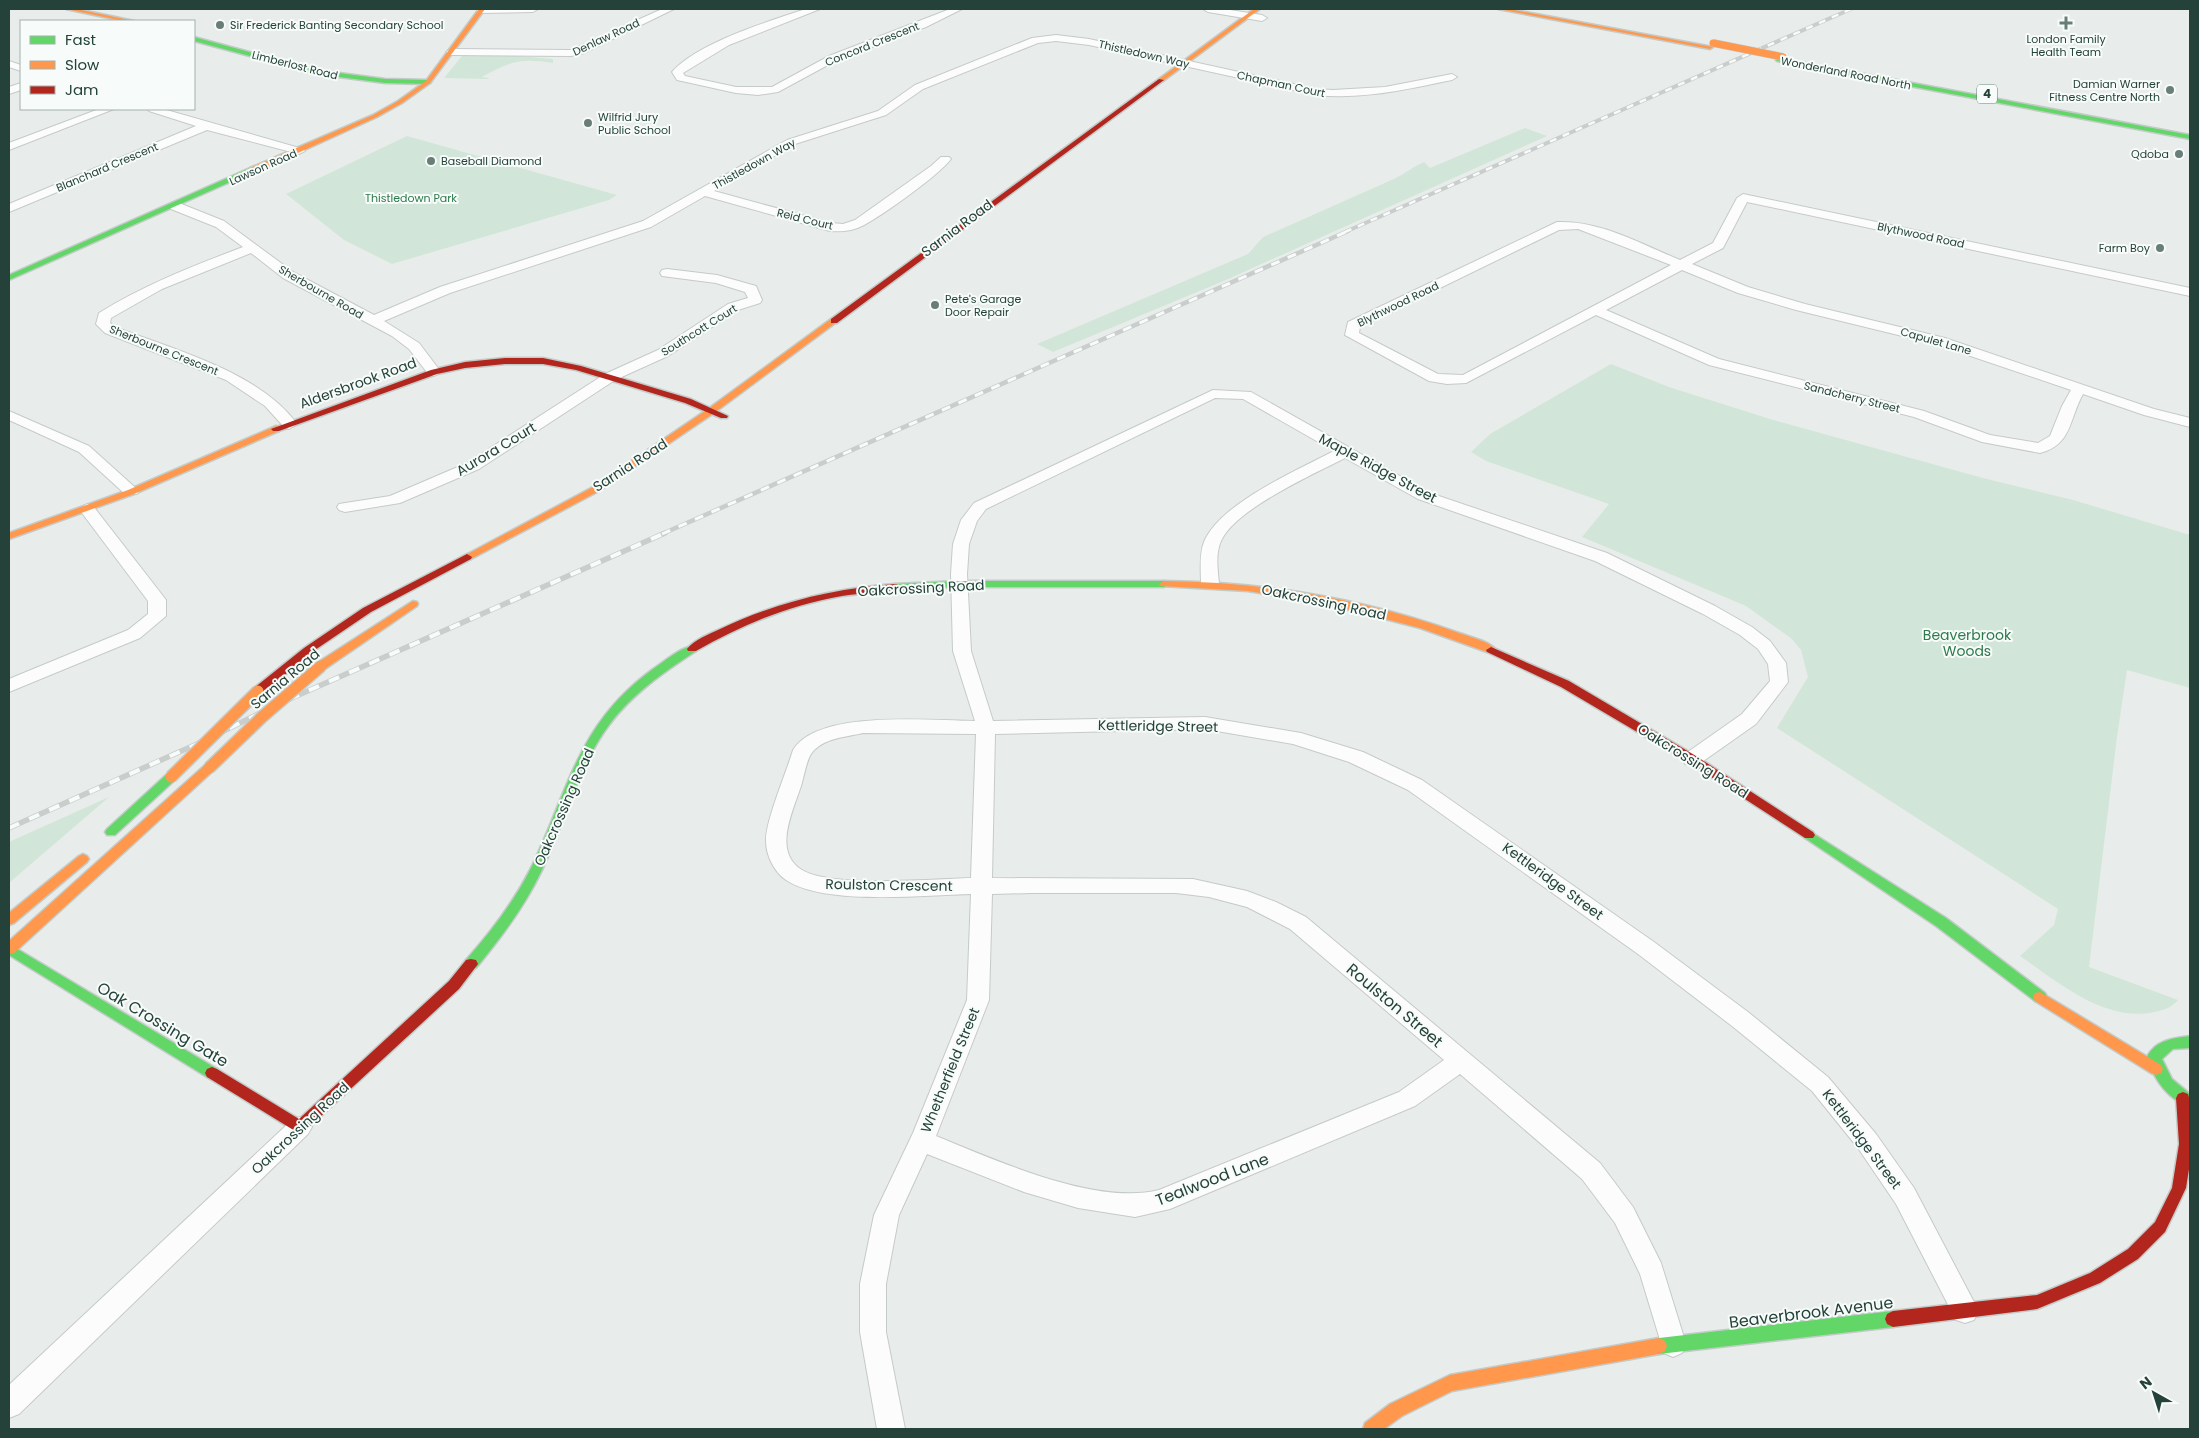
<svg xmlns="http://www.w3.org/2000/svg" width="2199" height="1438" viewBox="0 0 2199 1438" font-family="Poppins,sans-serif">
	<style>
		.green { fill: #d1e6d8 }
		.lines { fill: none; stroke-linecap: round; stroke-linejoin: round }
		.street-casing { stroke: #c5cac8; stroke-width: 2 }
		.fast-casing { stroke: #c3cbc8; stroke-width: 3 }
		.slow-casing { stroke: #c3cbc8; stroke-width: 3 }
		.jam-casing { stroke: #c3cbc8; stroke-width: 3 }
		.street { fill: #fcfcfc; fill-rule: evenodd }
		.fast { fill: #63d668; fill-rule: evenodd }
		.slow { fill: #ff974d; fill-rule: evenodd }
		.jam { fill: #b3261e; fill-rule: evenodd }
		.rail-far2-casing { stroke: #c9cdcc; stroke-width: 4 }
		.rail-far1-casing { stroke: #c9cdcc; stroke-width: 4.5 }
		.rail-casing { stroke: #c9cdcc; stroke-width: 5.5 }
		.rail-far2 { stroke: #f7fbf9; stroke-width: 2.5; stroke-dasharray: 7; stroke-linecap: butt }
		.rail-far1 { stroke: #f7fbf9; stroke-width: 3; stroke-dasharray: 9; stroke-linecap: butt }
		.rail { stroke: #f7fbf9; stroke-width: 4; stroke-dasharray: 11; stroke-linecap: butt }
		.slow-bridge-far1-casing { stroke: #c3cbc8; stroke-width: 8; stroke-linecap: butt }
		.slow-bridge-casing { stroke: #c3cbc8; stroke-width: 14; stroke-linecap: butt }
		.slow-bridge-far1 { stroke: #ff974d; stroke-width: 7 }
		.slow-bridge { stroke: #ff974d; stroke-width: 11 }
		.poi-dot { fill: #697e78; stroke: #f7fbf9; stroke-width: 2 }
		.labels { text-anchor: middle; stroke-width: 4; stroke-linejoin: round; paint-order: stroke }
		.far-poi-label { font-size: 11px; fill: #24423a; stroke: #f7fbf9; text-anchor: start }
		.far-street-label { font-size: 11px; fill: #24423a; stroke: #f7fbf9 }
		.far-park-label { font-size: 11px; fill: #2d7a4b; stroke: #f7fbf9 }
		.shield { fill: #f7fbf9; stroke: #637a73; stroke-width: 1 }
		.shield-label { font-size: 12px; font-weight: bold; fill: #24423a }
		.street-label { font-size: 14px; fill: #24423a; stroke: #f7fbf9 }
		.park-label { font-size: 14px; fill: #2d7a4b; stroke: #f7fbf9 }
		.near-street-label { font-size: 16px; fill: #24423a; stroke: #f7fbf9 }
	</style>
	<rect width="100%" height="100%" fill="#e8edeb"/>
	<!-- green -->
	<path class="green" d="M 505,55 L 553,59 L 553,63 C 520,58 511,61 482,77 L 489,78 L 488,79 L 444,78 L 462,56 Z
		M 1525,128 L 1547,136 L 1226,280 L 1053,352 L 1037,344 L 1248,254 L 1263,237 L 1396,178 C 1406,173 1414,166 1424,162 L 1430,168 Z
		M 407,136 L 617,195 L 609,200 L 392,264 L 344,240 L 286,194 Z
		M 1611,364 L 1669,387 L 1770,419 L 1983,478 L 2073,500 L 2190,535 L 2190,688 L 2127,670 L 2117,737 L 2089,967 L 2178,1000 C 2171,1008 2166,1009 2155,1012 C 2106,1023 2059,983 2020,956 L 2054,925 L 2058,909 L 1777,728 L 1808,677 L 1801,650 L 1792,639 L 1746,606 L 1582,537 L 1609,504 L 1486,461 L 1471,452 L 1490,434 Z
		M 109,797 L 9,883 L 9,842 Z"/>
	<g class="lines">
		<!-- street casing -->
		<g class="street-casing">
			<path id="street" d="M 477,9 L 538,9 L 533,12 L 481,13 L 478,12 Z
				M 662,9 L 674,9 L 584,53 L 571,56 L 451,55 L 446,52 L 451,49 L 571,50 Z
				M 806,9 L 820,9 L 729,45 L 683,73 L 685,76 L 736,87 L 772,87 L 829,56 L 950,9 L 962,9 L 926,27 L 837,60 L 778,92 L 758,95 L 736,93 L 677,80 L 672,72 C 697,43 769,21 806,9 Z
				M 1203,9 L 1224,9 L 1262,15 L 1267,18 L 1262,21 L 1208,12 Z
				M 1056,35 L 1089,39 L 1316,89 L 1333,90 L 1385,87 L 1452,74 L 1457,77 L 1452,80 C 1407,89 1363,100 1316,95 L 1089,45 L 1056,41 L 1038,43 L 923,89 L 886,115 L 795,144 L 714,191 L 831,223 L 843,224 L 855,220 L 931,166 L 941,157 L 949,157 L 951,159 C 939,175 883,215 864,225 C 853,231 842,232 830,231 L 705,196 L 651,227 L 450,293 L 384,321 L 419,343 L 441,372 L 434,376 L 429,375 L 409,349 L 392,336 L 283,278 L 251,253 L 162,289 L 111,318 L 110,323 L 115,327 C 172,349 260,372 297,424 L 289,429 L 284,427 L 265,406 L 226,380 L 105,333 L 96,324 L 99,313 C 144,285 193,266 243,247 L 216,227 L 171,209 L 169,206 L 171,203 L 179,203 L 224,221 L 293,272 L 374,315 L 440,287 L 643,221 L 787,140 L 878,111 L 915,85 L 1032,38 Z
				M 9,61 L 21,65 L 21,71 L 9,67 Z
				M 21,83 L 21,90 L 9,94 L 9,87 Z
				M 99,109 L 114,109 L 9,150 L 9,143 Z
				M 148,109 L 163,109 L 303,149 L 305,151 L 299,154 L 207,130 L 9,212 L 9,204 L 196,126 L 149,111 Z
				M 1743,194 L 2190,288 L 2190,296 L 1747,202 L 1723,248 L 1692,264 L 1748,287 L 1805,304 L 1945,338 L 2154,409 L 2190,418 L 2190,427 L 2144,415 L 2083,394 C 2069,419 2072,445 2040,453 L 1982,442 L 1914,417 L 1709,365 L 1596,315 L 1466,383 L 1447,384 L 1429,381 L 1345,335 L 1348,322 L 1557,222 C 1600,220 1641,244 1680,260 L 1713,243 L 1737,198 ZM 1578,229 L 1671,265 L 1463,375 L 1438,374 L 1359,333 L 1360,327 L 1559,230 ZM 1682,270 L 1738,293 L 1796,310 L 1935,344 L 2071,390 L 2062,406 L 2050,436 L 2038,443 L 1990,435 L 1924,411 L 1719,359 L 1606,310 Z
				M 667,269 L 717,275 L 756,286 L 762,300 L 760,303 L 738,310 L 668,356 L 615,380 L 479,469 L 400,503 L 345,512 L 339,510 L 337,507 L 339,504 L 390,496 L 467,463 L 605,374 L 658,350 L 728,304 L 748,298 L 745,292 L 716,283 L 662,276 L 660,273 L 662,270 Z
				M 1213,390 L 1251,392 L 1430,493 L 1607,553 L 1715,606 L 1752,627 L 1770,641 L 1786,663 L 1788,682 L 1756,724 L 1699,764 L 1692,766 L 1685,764 L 1682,759 L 1685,754 L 1742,714 L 1770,681 L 1768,664 L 1758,649 L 1740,635 L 1703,614 L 1595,561 L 1418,499 L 1345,458 C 1314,474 1235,509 1221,541 C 1215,554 1218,571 1219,584 L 1216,588 L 1204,588 L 1201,584 C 1201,571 1199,554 1204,542 C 1220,503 1298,470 1334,451 L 1243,399 L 1215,398 L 986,509 L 977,521 L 969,544 L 967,574 L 971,651 L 993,721 L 1205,717 L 1301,733 L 1363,752 L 1422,780 L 1654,942 L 1748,1012 L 1828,1077 L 1876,1134 L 1914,1188 L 1974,1302 L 1978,1311 L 1974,1320 L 1965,1323 L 1956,1320 L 1896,1204 L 1858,1148 L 1812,1091 L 1732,1026 L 1638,954 L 1408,790 L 1349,762 L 1293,744 L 1205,729 L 995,734 L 992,878 L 1193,879 L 1247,891 L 1276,902 L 1306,917 L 1600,1163 L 1633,1207 L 1661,1263 L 1686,1344 L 1682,1353 L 1673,1357 L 1664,1353 L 1640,1274 L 1615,1223 L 1582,1179 L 1460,1074 L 1415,1106 L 1170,1209 L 1135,1217 L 1078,1208 L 1024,1192 L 927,1154 L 899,1215 L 886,1284 L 886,1332 L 905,1429 L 877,1429 L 860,1332 L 860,1284 L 874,1215 L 913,1133 L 967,1000 L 971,894 C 924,895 825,906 786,880 C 774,872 766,855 766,841 C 765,822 787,771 793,750 C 818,709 932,721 975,721 L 953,651 L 951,574 L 953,544 L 961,520 L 974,503 ZM 863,733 L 976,734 L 971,878 C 933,879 832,888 802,870 C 772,852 793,811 801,786 C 804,777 806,762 811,754 C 822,738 846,737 863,733 ZM 1031,893 L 1176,893 L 1209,897 L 1247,907 L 1290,929 L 1444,1060 L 1399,1092 L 1159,1190 C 1096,1206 995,1160 936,1136 L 989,1000 L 992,894 Z
				M 9,411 L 89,446 L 139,491 L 137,494 L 125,494 L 79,452 L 9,420 Z
				M 87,504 L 93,506 L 163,596 L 166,600 L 166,616 L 140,638 L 9,692 L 9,679 L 128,630 L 148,614 L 148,601 L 79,509 Z
				M 300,1117 L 308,1120 L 312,1127 L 308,1134 L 19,1414 L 9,1418 L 9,1385 L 292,1120 Z"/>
		</g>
		<!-- fast casing -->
		<g class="fast-casing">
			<path id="fast" d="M 194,37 L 316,70 L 385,79 L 428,80 L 431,82 L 428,84 L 385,83 L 316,74 L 194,41 Z
				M 1779,58 L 2190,135 L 2190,139 L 1777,61 L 1776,60 Z
				M 250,168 L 257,170 L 9,280 L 9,275 Z
				M 960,581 L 1164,581 L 1169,584 L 1164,587 L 960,587 L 895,590 L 890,587 L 895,584 Z
				M 692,646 L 697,649 L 696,651 C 664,672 632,694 609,725 C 577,768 565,822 542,870 C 525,906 501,938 476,968 L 471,969 L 466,968 L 464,964 L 466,960 C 490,933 513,903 530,870 C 569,791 576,725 653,669 C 665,661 678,649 692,646 Z
				M 171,773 L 175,774 L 177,777 L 175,780 L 115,835 L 107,835 L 105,832 L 107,829 L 167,774 Z
				M 1809,831 L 1946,918 L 2045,993 L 2047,997 L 2045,1001 L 2040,1002 L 2035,1001 L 1936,926 L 1805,838 L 1803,835 L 1805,832 Z
				M 9,944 L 217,1069 L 219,1073 L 217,1077 L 212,1079 L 207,1077 L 9,955 Z
				M 2190,1036 L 2190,1048 L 2173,1049 L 2162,1059 L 2172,1079 L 2190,1094 L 2190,1107 C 2167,1099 2154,1079 2147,1057 C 2155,1040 2174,1038 2190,1036 Z
				M 1893,1311 L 1899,1314 L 1901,1319 L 1899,1324 L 1893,1327 L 1659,1354 L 1653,1351 L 1651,1346 L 1653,1341 L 1659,1338 Z"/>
		</g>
		<!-- slow casing -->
		<g class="slow-casing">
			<path id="slow" d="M 66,9 L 77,9 L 134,21 L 123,21 Z
				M 479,9 L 485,9 L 430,83 L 402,103 L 377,117 L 256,172 L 250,172 L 250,168 L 373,115 L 398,101 L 426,81 Z
				M 1254,9 L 1260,9 L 1163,81 L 1159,81 L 1159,79 Z
				M 1498,9 L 1509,9 L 1713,47 L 1710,49 Z
				M 831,319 L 838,321 L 714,413 L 599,491 L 471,559 L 467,560 L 462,557 L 593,487 L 708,409 Z
				M 276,426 L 279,427 L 279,431 L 134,494 L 9,539 L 9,533 L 128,490 Z
				M 1164,581 C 1264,582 1365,599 1459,633 C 1470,637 1489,641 1496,650 L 1495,652 L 1487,652 L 1420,628 L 1327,604 L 1248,591 L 1160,586 L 1159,584 Z
				M 413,601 L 417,602 L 418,604 L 417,606 L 325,669 L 317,669 L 316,666 L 317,663 Z
				M 209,764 L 215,768 L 213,771 L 14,953 L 9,954 L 9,941 L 205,765 Z
				M 83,854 L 87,856 L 89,859 L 87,862 L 14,923 L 9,925 L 9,913 L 79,856 Z
				M 2040,992 L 2161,1065 L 2163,1069 L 2161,1073 L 2156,1075 L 2151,1073 L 2035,1001 L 2033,997 L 2035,993 Z
				M 1659,1338 L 1665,1341 L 1667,1346 L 1665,1351 L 1659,1354 L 1452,1391 L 1402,1416 L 1384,1429 L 1363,1429 L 1365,1423 L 1390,1404 L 1450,1375 Z"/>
		</g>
		<!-- jam casing -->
		<g class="jam-casing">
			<path id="jam" d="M 1159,79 L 1164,80 L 837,323 L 831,323 L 831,319 Z
				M 505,358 L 543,358 L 581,366 L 691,399 L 728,416 L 727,418 L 721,418 L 685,403 L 576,370 L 543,364 L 505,364 L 465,368 L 437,374 L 279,431 L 273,431 L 271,429 L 431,370 L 465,362 Z
				M 467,554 L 472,557 L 471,559 L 371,612 L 312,652 L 262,694 L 254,694 L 252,691 L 254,688 L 304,648 L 363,608 Z
				M 895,584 L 899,585 L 900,587 L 899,589 C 880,594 860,593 842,596 C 789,605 742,625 696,651 L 688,651 L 687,649 C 694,640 709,634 720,629 C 775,603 834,588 895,584 Z
				M 1491,647 L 1569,681 L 1696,756 L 1813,832 L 1815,835 L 1813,838 L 1805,838 L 1688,762 L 1561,687 L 1487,652 L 1486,650 Z
				M 471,959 L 476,960 L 478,964 L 459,989 L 305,1131 L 300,1133 L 295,1131 L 207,1077 L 205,1073 L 207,1069 L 212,1067 L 217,1069 L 299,1119 L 449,981 L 466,960 Z
				M 2183,1092 L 2188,1094 L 2190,1101 L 2190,1163 L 2186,1188 L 2165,1232 L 2138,1259 L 2100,1283 L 2037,1309 L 1893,1327 L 1887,1324 L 1885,1319 L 1887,1314 L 1893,1311 L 2037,1295 L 2090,1273 L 2128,1249 L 2155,1222 L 2172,1188 L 2179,1144 L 2176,1098 L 2178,1094 Z"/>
		</g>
		<!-- street -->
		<use href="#street" class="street"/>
		<!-- fast -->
		<use href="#fast" class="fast"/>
		<!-- slow -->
		<use href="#slow" class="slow"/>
		<!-- jam -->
		<use href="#jam" class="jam"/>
		<!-- rail-far2 casing -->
		<g class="rail-far2-casing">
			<path id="rail-far2" d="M 1345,232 L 1851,9"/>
		</g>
		<!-- rail-far1 casing -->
		<g class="rail-far1-casing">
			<path id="rail-far1" d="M 662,534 L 1348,231"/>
		</g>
		<!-- rail casing -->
		<g class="rail-casing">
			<path id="rail" d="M 9,828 L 197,744 L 285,701 L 665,533"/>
		</g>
		<!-- rail-far2 -->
		<use href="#rail-far2" class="rail-far2"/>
		<!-- rail-far1 -->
		<use href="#rail-far1" class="rail-far1"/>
		<!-- rail -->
		<use href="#rail" class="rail"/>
		<!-- slow-bridge-far1 casing -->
		<g class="slow-bridge-far1-casing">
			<path id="slow-bridge-far1" d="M 1713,43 L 1783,57"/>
		</g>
		<!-- slow-bridge casing -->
		<g class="slow-bridge-casing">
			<path id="slow-bridge" d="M 209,768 L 262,717 L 321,666
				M 171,777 L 258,691"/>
		</g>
		<!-- slow-bridge-far1 -->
		<use href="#slow-bridge-far1" class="slow-bridge-far1"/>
		<!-- slow-bridge -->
		<use href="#slow-bridge" class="slow-bridge"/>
	</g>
	<!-- markers -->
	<g class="poi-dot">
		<path d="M2063.5 15.5h5v5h5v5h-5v5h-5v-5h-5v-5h5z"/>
		<circle cx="220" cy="25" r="5"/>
		<circle cx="2170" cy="90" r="5"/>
		<circle cx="588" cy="123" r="5"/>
		<circle cx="2179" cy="154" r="5"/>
		<circle cx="431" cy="161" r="5"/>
		<circle cx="2160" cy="248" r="5"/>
		<circle cx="935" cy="305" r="5"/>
	</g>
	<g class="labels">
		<!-- far-poi labels -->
		<g class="far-poi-label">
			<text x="230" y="29">Sir Frederick Banting Secondary School</text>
			<text x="2066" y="43" text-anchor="middle">London Family<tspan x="2066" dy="13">Health Team</tspan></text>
			<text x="2160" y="88" text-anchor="end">Damian Warner<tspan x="2160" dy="13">Fitness Centre North</tspan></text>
			<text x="598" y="121">Wilfrid Jury<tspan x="598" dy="13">Public School</tspan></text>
			<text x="2169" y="158" text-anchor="end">Qdoba</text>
			<text x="441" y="165">Baseball Diamond</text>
			<text x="2150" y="252" text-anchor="end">Farm Boy</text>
			<text x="945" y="303">Pete's Garage<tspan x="945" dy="13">Door Repair</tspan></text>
		</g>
		<!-- far-street labels -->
		<g class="far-street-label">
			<text transform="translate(606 37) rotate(-25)" y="4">Denlaw Road</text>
			<text transform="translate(872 44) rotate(-22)" y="4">Concord Crescent</text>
			<text transform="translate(1144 54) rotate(13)" y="4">Thistledown Way</text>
			<text transform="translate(295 65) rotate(14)" y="4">Limberlost Road</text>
			<text transform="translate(1846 73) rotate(11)" y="4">Wonderland Road North</text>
			<text transform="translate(1281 84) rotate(12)" y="4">Chapman Court</text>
			<text transform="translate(754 164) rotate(-29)" y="4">Thistledown Way</text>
			<text transform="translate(107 167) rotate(-23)" y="4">Blanchard Crescent</text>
			<text transform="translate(263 167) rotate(-24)" y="4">Lawson Road</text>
			<text transform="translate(805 219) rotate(14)" y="4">Reid Court</text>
			<text transform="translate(1921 235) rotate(12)" y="4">Blythwood Road</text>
			<text transform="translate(321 292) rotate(30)" y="4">Sherbourne Road</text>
			<text transform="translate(1398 304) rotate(-26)" y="4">Blythwood Road</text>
			<text transform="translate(699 330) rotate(-32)" y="4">Southcott Court</text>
			<text transform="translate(1936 341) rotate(16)" y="4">Capulet Lane</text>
			<text transform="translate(164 350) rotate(22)" y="4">Sherbourne Crescent</text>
			<text transform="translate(1852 397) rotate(14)" y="4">Sandcherry Street</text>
		</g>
		<!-- far-park labels -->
		<g class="far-park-label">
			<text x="411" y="202">Thistledown Park</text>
		</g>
		<!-- shield labels -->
		<rect class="shield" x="1977" y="84.5" width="20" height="19" rx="4"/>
		<g class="shield-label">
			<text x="1987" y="98">4</text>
		</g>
		<!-- street labels -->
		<g class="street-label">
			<text transform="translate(957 228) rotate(-37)" y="5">Sarnia Road</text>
			<text transform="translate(358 383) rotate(-20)" y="5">Aldersbrook Road</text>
			<text transform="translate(496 449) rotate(-31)" y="5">Aurora Court</text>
			<text transform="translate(630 465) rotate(-33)" y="5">Sarnia Road</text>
			<text transform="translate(1378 468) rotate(28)" y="5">Maple Ridge Street</text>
			<text transform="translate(921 588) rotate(-3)" y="5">Oakcrossing Road</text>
			<text transform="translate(1324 602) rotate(12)" y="5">Oakcrossing Road</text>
			<text transform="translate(285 679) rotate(-40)" y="5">Sarnia Road</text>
			<text transform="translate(1158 726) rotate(1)" y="5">Kettleridge Street</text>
			<text transform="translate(1693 761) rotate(32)" y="5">Oakcrossing Road</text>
			<text transform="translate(564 807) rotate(-66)" y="5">Oakcrossing Road</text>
			<text transform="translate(1553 881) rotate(36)" y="5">Kettleridge Street</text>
			<text transform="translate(889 885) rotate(1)" y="5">Roulston Crescent</text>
			<text transform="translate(950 1070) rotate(-68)" y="5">Whetherfield Street</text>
			<text transform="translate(300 1128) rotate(-43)" y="5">Oakcrossing Road</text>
			<text transform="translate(1862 1139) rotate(53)" y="5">Kettleridge Street</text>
		</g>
		<!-- park labels -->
		<g class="park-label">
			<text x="1967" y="640">Beaverbrook<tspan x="1967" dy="16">Woods</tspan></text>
		</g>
		<!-- near-street labels -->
		<g class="near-street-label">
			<text transform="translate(1395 1005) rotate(40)" y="6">Roulston Street</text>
			<text transform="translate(163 1024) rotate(31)" y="6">Oak Crossing Gate</text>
			<text transform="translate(1212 1179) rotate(-21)" y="6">Tealwood Lane</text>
			<text transform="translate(1811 1312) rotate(-7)" y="6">Beaverbrook Avenue</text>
		</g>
	</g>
	<!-- border -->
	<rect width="2199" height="1438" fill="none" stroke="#24423a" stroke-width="20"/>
	<!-- legend -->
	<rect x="20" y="20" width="175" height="90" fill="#f7fbf9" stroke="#a3b1ad"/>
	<rect x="30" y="36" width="25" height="8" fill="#63d668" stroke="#a3b1ad"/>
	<text x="65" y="45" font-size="15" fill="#24423a">Fast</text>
	<rect x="30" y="61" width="25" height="8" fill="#ff974d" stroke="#a3b1ad"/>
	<text x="65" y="70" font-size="15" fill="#24423a">Slow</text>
	<rect x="30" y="86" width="25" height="8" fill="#b3261e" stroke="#a3b1ad"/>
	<text x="65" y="95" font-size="15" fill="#24423a">Jam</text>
	<!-- north arrow -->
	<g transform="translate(2154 1393) rotate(321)" stroke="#f7fbf9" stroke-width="4" paint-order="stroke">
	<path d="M0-4L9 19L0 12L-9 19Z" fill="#24423a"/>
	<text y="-8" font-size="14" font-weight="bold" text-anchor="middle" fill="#24423a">N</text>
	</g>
</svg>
